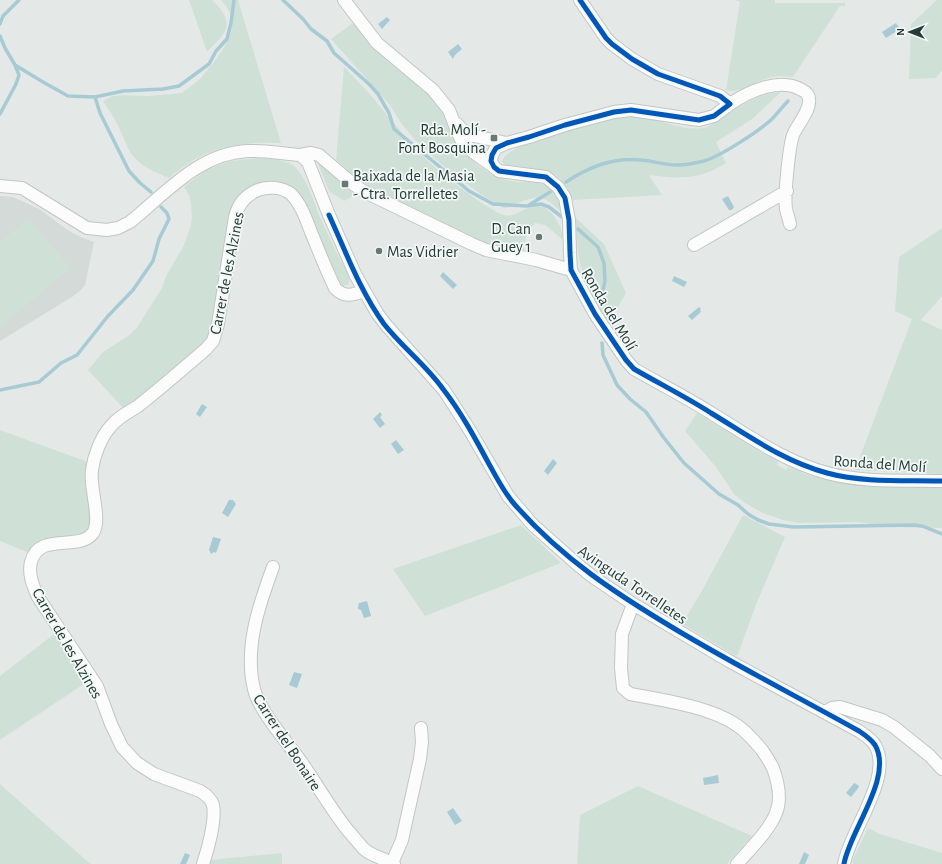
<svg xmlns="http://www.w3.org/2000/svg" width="942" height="864" viewBox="0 0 942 864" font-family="'Alegreya Sans',sans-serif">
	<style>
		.built { fill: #d3dad7 }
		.green { fill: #cfe1d6 }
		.water { fill: #a8cad4 }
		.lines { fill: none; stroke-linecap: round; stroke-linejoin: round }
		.stream { stroke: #a8cad4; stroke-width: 3.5 }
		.minor-casing { stroke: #c1c6c4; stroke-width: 14 }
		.minor { stroke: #fbfcfb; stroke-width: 12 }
		.cycleway-casing { stroke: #f3f8f6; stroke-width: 8 }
		.cycleway { stroke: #0057b8; stroke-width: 5 }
		.poi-dot { fill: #677875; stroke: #f3f8f6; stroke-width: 1.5 }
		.labels { text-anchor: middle; stroke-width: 3.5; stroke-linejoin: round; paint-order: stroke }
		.poi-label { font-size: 16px; fill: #243b37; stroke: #f3f8f6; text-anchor: end }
		.street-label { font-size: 16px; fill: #243b37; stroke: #f3f8f6 }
	</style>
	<rect width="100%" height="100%" fill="#e4e9e7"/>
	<!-- built -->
	<path class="built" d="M 0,196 L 13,197 L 39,209 L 69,231 L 83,238 L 94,242 L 85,285 L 82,289 L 72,297 L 0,341 Z"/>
	<!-- green -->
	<path class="green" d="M 189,0 L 212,0 C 222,9 233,23 222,36 C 218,41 212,46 207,52 Z
		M 221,0 L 238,0 L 281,143 C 237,141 203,148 169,178 C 159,174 147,169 139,162 C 128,153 126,142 120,130 C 116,120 109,110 103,101 L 113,96 L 122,95 L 148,96 L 182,93 L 200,79 C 212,64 238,37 231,16 C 229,9 225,5 221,0 Z
		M 735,0 L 775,0 L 775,3 L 845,3 L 845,6 L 840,6 L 793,77 C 784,76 776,76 768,78 C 754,82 740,94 726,90 L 740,2 Z
		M 937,0 L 942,0 L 942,70 L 936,78 L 909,79 L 911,24 Z
		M 353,23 L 376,50 L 387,61 L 429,94 L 439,106 L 451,132 L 467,154 L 475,163 L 492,175 L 493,174 C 523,194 551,163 562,213 C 546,197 540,194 518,203 C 513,205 509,209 503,208 L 479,193 L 448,170 L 416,141 L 401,123 L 389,104 L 331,39 Z
		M 344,67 C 352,76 361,84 369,93 C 386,113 402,134 420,153 C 438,172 470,196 492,209 C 498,213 505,217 512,215 C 521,213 527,206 537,206 C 550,205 564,227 562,239 L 545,225 L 535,223 L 527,232 L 524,250 L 499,247 L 479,242 L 369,187 L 358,179 L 336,160 Z
		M 781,92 L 752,119 L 716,142 L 726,163 C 700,180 679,179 649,175 L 662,195 L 573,200 C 557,160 537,173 505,166 L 502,161 C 506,143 599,122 619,117 C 629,116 639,116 650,119 C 667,122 685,131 704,128 C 710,127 717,120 722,117 C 740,106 760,93 781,92 Z
		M 260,158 C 269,159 289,160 295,167 C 308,180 313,200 320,217 C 326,231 333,245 340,259 C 343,266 351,276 349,284 L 343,286 L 340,283 L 302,200 C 277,167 260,187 233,204 L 231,209 C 226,234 223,260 219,285 C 216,305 214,328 203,344 L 162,379 L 124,409 L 88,370 L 103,352 L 128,336 L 136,329 L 162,288 L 167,274 L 183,247 L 190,228 L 192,218 L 191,204 L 189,195 L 184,187 C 213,164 223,161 260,158 Z
		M 317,161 L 319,162 L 355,195 L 344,201 L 329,191 Z
		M 29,218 L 70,268 L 0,327 L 0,242 Z
		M 576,218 L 604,244 L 626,293 L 608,324 C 584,285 576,264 576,218 Z
		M 942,228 L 942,296 L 921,320 L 942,330 L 942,474 L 855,470 L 912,319 L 895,311 L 899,257 Z
		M 697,413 L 750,446 L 778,462 L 777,465 L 786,470 L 788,467 L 811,476 L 835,481 L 942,486 L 942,528 L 888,527 L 859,522 L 800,523 L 783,520 L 763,513 L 745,503 L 734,494 L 716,467 L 685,431 Z
		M 0,430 L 88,462 C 83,477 87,492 89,507 C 89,513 91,520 90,526 C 88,532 81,535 75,536 C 55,539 43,536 27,552 L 0,541 Z
		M 743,515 L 785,537 L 757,602 L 738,654 L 736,656 L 682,624 L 699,596 Z
		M 521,525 L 561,563 L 425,616 L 393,569 Z
		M 54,634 L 87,682 L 0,740 L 0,676 Z
		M 0,784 L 86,860 L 91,864 L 0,864 Z
		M 638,786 L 752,836 L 727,864 L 577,864 L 580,815 Z
		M 868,828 L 880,834 L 942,853 L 942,864 L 852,864 L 854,857 Z
		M 282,853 L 282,864 L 209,864 L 210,860 Z"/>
	<!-- water -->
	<path class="water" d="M 387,17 L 390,20 L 382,29 L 378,24 Z
		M 896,23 L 900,29 L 886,38 L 882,32 Z
		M 458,44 L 462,49 L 455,55 L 453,59 L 448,52 Z
		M 728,196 L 734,207 L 732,210 L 729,210 L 722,199 Z
		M 443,272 L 457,285 L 453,289 L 440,276 Z
		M 674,276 L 687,282 L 684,287 L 672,281 Z
		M 699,307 L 701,309 L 700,310 L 701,312 L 692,320 L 688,316 Z
		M 202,404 L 207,407 L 200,417 L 196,414 Z
		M 380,412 L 382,415 L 380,417 L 385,424 L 380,428 L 373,419 Z
		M 396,440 L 404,450 L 398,454 L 391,444 Z
		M 553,459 L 557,463 L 548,475 L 544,471 Z
		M 229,500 L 233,500 L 236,504 L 228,517 L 222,513 Z
		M 213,537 L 221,539 L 216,553 L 214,552 L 211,554 L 209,550 Z
		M 367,601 L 371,616 L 364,618 L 361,610 L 358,609 L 358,607 L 359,603 Z
		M 294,672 L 302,674 L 297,688 L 289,685 Z
		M 718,775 L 719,783 L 704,785 L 703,778 Z
		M 854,783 L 858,785 L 859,787 L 851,797 L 846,793 Z
		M 453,808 L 462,821 L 455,825 L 447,812 Z
		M 804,852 L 809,855 L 805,864 L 799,864 Z
		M 185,853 L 190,855 L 186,864 L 180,864 Z"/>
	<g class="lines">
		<!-- stream -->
		<path class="stream" d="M 283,0 L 303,19 L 311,29 L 327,41 L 334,53 L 369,84 L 378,94 L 389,113 L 394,129 L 469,191 L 493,204 L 527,206 L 541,204 L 549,207 L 562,217
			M 0,24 L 3,16 L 19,0
			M 0,36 L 5,48 L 15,65 L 19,75 L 16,84 L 0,114
			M 15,65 L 43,82 L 68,96 L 95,97 L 100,113 L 129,171 L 140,183 L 151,192
			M 95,97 L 123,91 L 163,89 L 179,86 L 209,64 L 216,51 L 227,39 L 231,23 L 234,0
			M 566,182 C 589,167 613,157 641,160 C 653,161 665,165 677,165 C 686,165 696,163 704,161 C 721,156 759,131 772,119 C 778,113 783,106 788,101
			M 529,205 L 550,192
			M 578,229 L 598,247 L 604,263 L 605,281 L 600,302
			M 602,343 L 603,355 L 617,385 L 630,399 L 646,412 L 664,438 L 684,463 L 719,494 L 738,505 L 748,514 L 758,520 L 769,524 L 794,527 L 914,525 L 922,526 L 942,534
			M 0,390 L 39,382 L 61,363 L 77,355 L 108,316 L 133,290 L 153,261 L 159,239 L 169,219 L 167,213 L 161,207"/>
		<!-- minor casing -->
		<g class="minor-casing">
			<path id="minor" d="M 344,0 L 377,43 L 433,90 L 449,110 L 458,133 L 462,141 L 473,152 L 494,167
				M 580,0 L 606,38 L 612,44 L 632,59 L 658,74 L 720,96 L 730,104 L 714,116 L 699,120 L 631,110 L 614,112 L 565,125 L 529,137 L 507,143 L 496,148 L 492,155 L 491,161 L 494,167 L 499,171 L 546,177 L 558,187 L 565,198 L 569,220 L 570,253 L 571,270 L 595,314 L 626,360 L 634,369 C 660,384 686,397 711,413 C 749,436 783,461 827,473 C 864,483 904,480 942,481
				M 730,104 C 749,91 780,77 802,90 C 806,92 809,95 809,99 C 811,110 797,125 793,135 C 789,148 784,195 786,209 C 787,214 789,219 790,224
				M 457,124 L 464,132 L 469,135 L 507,143
				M 300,155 L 311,153 L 319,155 L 353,184 L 363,191 L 472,244 L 486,250 L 536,260 L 571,270
				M 0,186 L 22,188 L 87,228 L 107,230 L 118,228 L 130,222 C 166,193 199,153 248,151 C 266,150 283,154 300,155 L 308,162 L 329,215 L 356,276 L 377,313 L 386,325 L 444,390 L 469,429 L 508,496 L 533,525 L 578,565 L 593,577 L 633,604 L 729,661 L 859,731 C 865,735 871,739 875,745 C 894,777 849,832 844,864
				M 694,245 L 787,191
				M 273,567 C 259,605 244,648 254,689 C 259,711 288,743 302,763 C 318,786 332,811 350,833 C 355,838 359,844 364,849 C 373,857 384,858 394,864
				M 633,604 L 622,634 L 621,668 L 623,688 L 630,694 C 663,700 711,707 738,726 C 747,732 755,742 762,750 C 766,756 770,762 773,768 C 778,782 782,799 776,813 C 769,831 750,849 737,864
				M 825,712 L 832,708 L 840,707 L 882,720 L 894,727 L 930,756 L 942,769
				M 392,863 L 402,840 L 420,759 L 422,742 L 421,728
				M 203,864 C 208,849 216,820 213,805 C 211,798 205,794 200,791 L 154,774 L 137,763 L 122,747 L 111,724 L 97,686 L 38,597 C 33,586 28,574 31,562 C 39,531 79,552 93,533 C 102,520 89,486 92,470 C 94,455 101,437 111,426 C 118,417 129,412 138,406 C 161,388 184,368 206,349 L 213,341 L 218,324 L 235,217 C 238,204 246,195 258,190 C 268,186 282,187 291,194 C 301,204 306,219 311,232 C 319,251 326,270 335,288 C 344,298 353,295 364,291"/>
		</g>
		<!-- minor -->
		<use href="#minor" class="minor"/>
		<!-- cycleway casing -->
		<g class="cycleway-casing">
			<path id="cycleway" d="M 580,0 L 606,38 L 612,44 L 632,59 L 658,74 L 720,96 L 730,104 L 714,116 L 699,120 L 631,110 L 614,112 L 565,125 L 529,137 L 507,143 L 496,148 L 492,155 L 491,161 L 494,167 L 499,171 L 546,177 L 558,187 L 565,198 L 569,220 L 570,253 L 571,270 L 595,314 L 626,360 L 634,369 C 660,384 686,397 711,413 C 749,436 783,461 827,473 C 864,483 904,480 942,481
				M 329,215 C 346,252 360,291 384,324 C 402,347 426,365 443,389 C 461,412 475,438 489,464 C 497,478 504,493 516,506 C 563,559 615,593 675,629 C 735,665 798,697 859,731 C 865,735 871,739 875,745 C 894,777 849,832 844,864"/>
		</g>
		<!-- cycleway -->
		<use href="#cycleway" class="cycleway"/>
	</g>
	<!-- markers -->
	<g class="poi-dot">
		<rect x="490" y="134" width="8" height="8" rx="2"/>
		<rect x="341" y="180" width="8" height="8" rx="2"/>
		<circle cx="539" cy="237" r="4"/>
		<circle cx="379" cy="251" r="4"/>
	</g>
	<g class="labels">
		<!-- poi labels -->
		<g class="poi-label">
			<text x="486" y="135">Rda. Molí -<tspan x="486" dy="18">Font Bosquina</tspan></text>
			<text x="353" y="181" text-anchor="start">Baixada de la Masia<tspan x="353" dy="18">- Ctra. Torrelletes</tspan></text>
			<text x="531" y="234">D. Can<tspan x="531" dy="18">Guey 1</tspan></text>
			<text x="387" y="257" text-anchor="start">Mas Vidrier</text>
		</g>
		<!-- street labels -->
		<g class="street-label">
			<text transform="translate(226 273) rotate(-79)" y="6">Carrer de les Alzines</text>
			<text transform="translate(610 309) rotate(59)" y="6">Ronda del Molí</text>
			<text transform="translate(880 463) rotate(4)" y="6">Ronda del Molí</text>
			<text transform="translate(633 584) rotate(34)" y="6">Avinguda Torrelletes</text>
			<text transform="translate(68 643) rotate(60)" y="6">Carrer de les Alzines</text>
			<text transform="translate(288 742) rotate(57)" y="6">Carrer del Bonaire</text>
		</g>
	</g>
	<!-- north arrow -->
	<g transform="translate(910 32) rotate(270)" stroke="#f3f8f6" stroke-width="3" paint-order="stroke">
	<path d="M0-3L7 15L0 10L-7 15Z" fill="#243b37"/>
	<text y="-6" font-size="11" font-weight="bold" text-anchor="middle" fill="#243b37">N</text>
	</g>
</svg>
